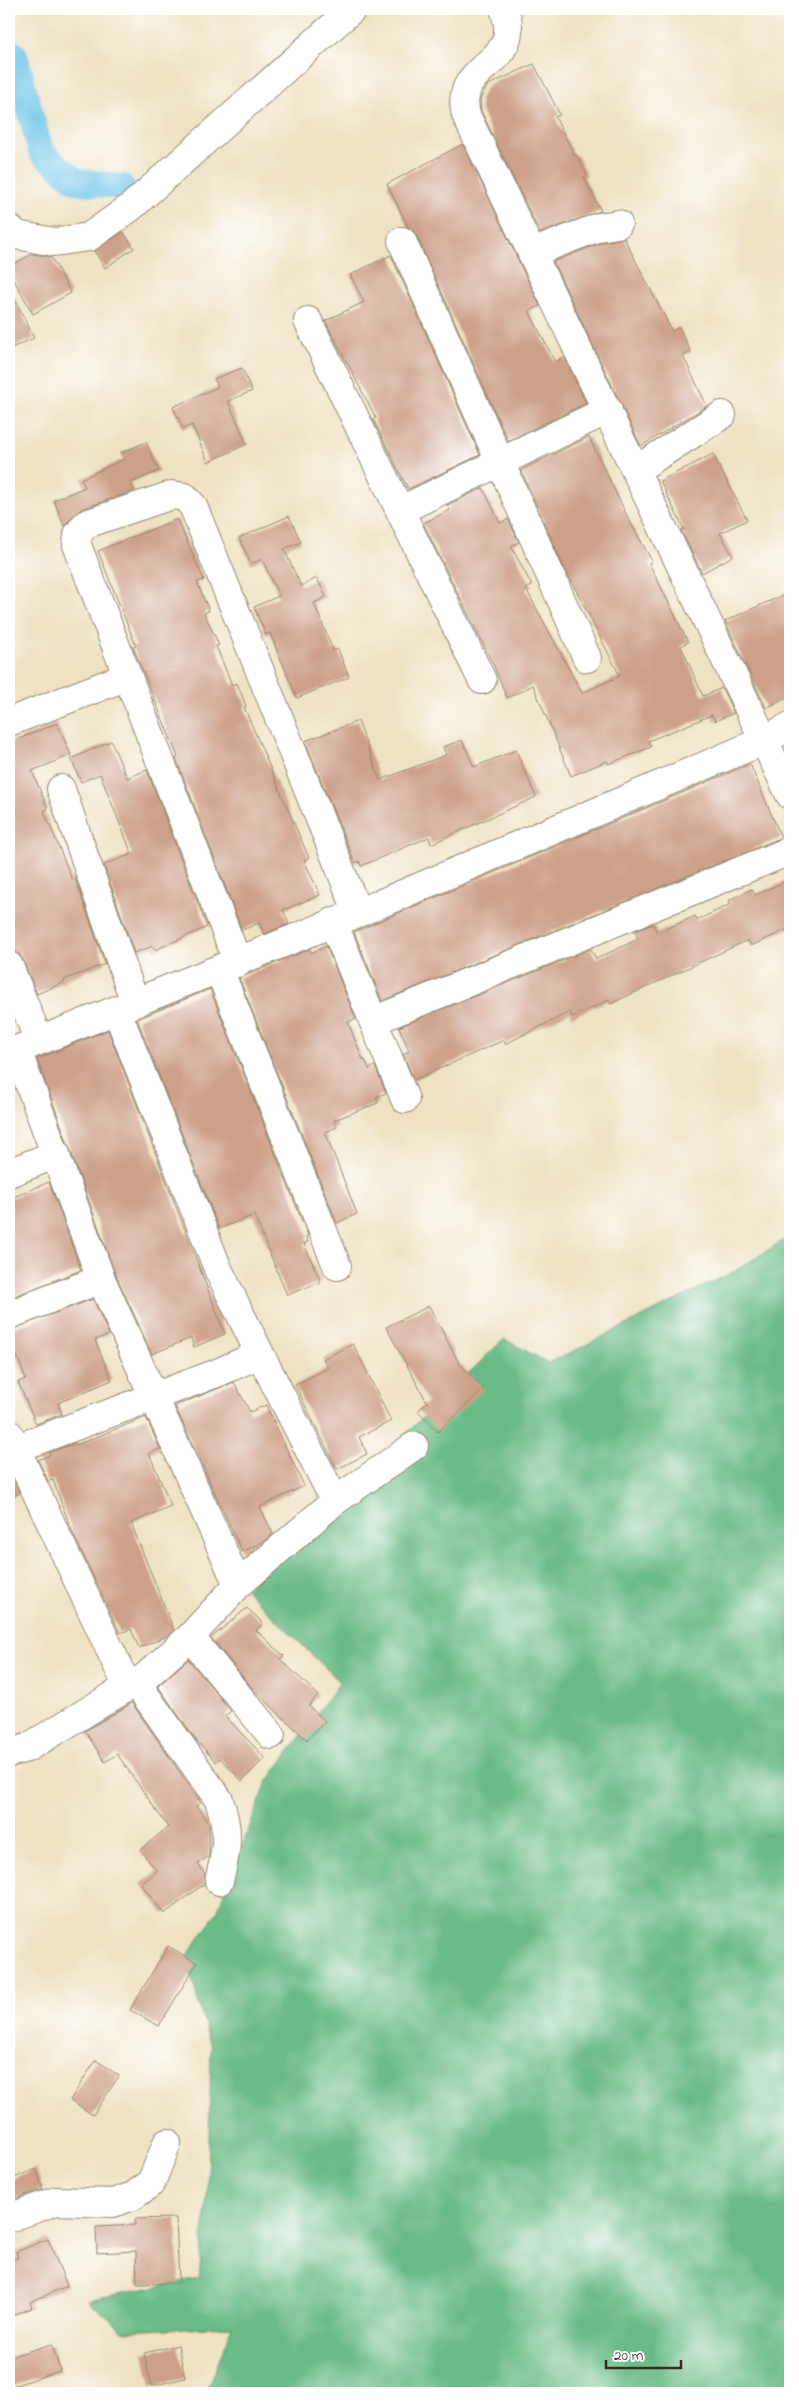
<svg xmlns="http://www.w3.org/2000/svg" width="799" height="2402" viewBox="0 0 799 2402" font-family="'Indie Flower',sans-serif">
	<style>
		.forest { fill: #6abb86; stroke: #527252 }
		.lines { fill: none; stroke-linecap: round; stroke-linejoin: round }
		.canal { stroke: #69c3e7; stroke-width: 26 }
		.building { fill: #cda089 }
		.minor-casing { stroke: #958670; stroke-width: 30 }
		.minor { stroke: #fff; stroke-width: 28 }
	</style>
	<rect width="100%" height="100%" fill="#fff"/>
	<filter id="ink" filterUnits="userSpaceOnUse"><feTurbulence type="fractalNoise" baseFrequency=".02" numOctaves="2"/><feDisplacementMap in="SourceGraphic" scale="10" xChannelSelector="R" yChannelSelector="G"/><feConvolveMatrix kernelMatrix="1 2 1 2 8 2 1 2 1" color-interpolation-filters="sRGB"/></filter>
	<filter id="wash" filterUnits="userSpaceOnUse"><feTurbulence type="fractalNoise" baseFrequency=".0096" numOctaves="4" result="noise"/><feDisplacementMap in="SourceGraphic" scale="20" xChannelSelector="R" yChannelSelector="G"/><feGaussianBlur stdDeviation="1.12" result="paint"/><feColorMatrix in="noise" values="0 0 0 0 0 0 0 0 0 0 0 0 0 0 0 0 0 1.4 0 .05"/><feComposite in="paint" operator="in"/></filter>
	<g filter="url(#wash)">
		<rect width="100%" height="100%" fill="#efe2c3"/>
		<!-- forest -->
		<path class="forest" d="M 790,1236 L 790,2393 L 174,2393 L 207,2389 L 233,2326 L 123,2331 L 88,2300 L 199,2278 L 208,2185 L 211,2047 L 186,1958 L 217,1912 L 267,1782 L 340,1682 L 245,1589 L 504,1339 L 549,1363 L 735,1271 Z"/>
		<g class="lines">
			<!-- canal -->
			<path class="canal" d="M 9,51 L 15,55 L 41,152 L 76,181 L 122,187"/>
		</g>
		<g id="blocks">
			<!-- building -->
			<path class="building" d="M 534,64 L 560,115 L 555,117 L 575,156 L 577,155 L 587,175 L 584,177 L 601,211 L 540,233 L 481,111 L 480,99 L 488,85 Z
				M 463,144 L 540,306 L 529,311 L 555,362 L 564,357 L 586,403 L 508,441 L 416,235 L 408,227 L 387,184 Z
				M 123,232 L 134,248 L 105,268 L 94,251 Z
				M 624,238 L 672,331 L 679,327 L 691,352 L 683,356 L 707,406 L 641,446 L 553,262 L 603,242 Z
				M 32,254 L 51,257 L 71,293 L 33,314 L 9,271 L 9,267 Z
				M 391,255 L 480,455 L 408,489 L 373,419 L 376,418 L 325,321 L 364,302 L 350,275 Z
				M 9,287 L 34,338 L 9,349 Z
				M 242,368 L 252,391 L 228,401 L 247,444 L 208,462 L 192,425 L 183,429 L 173,407 L 218,387 L 214,379 Z
				M 589,437 L 628,518 L 652,561 L 649,563 L 688,642 L 681,646 L 703,696 L 722,688 L 734,713 L 715,721 L 712,715 L 648,741 L 651,747 L 608,764 L 607,761 L 571,776 L 533,685 L 507,698 L 494,666 L 423,523 L 450,510 L 447,505 L 483,488 L 500,523 L 508,519 L 519,542 L 511,546 L 532,586 L 526,589 L 582,693 L 620,676 L 562,563 L 521,470 Z
				M 146,442 L 159,471 L 130,483 L 134,491 L 81,509 L 64,526 L 54,500 L 85,487 L 81,479 L 124,459 L 121,453 Z
				M 713,454 L 747,520 L 720,533 L 733,556 L 702,573 L 681,530 L 684,529 L 660,481 Z
				M 289,516 L 301,542 L 284,549 L 301,586 L 317,578 L 326,597 L 314,603 L 333,651 L 338,649 L 349,677 L 297,698 L 270,633 L 266,635 L 254,607 L 279,596 L 262,559 L 251,564 L 239,538 Z
				M 177,519 L 204,580 L 197,582 L 209,611 L 204,613 L 219,645 L 216,646 L 232,685 L 237,683 L 246,706 L 244,707 L 309,858 L 304,860 L 320,895 L 283,910 L 289,924 L 264,934 L 259,923 L 242,930 L 176,758 L 178,757 L 133,647 L 136,646 L 98,551 Z
				M 790,592 L 790,696 L 766,708 L 725,621 Z
				M 358,721 L 380,780 L 446,755 L 443,747 L 462,740 L 474,767 L 516,750 L 536,797 L 431,844 L 429,837 L 361,866 L 359,861 L 355,863 L 305,741 Z
				M 57,723 L 71,755 L 32,771 L 48,809 L 44,811 L 72,879 L 75,878 L 105,964 L 64,980 L 65,982 L 37,994 L 23,960 L 18,953 L 9,950 L 9,743 Z
				M 111,741 L 127,778 L 147,770 L 207,927 L 155,950 L 153,946 L 134,953 L 104,865 L 132,854 L 100,774 L 81,782 L 71,759 Z
				M 750,764 L 781,837 L 778,839 L 382,1001 L 354,932 Z
				M 790,879 L 790,928 L 751,946 L 748,940 L 610,1004 L 609,1000 L 572,1017 L 570,1012 L 505,1044 L 504,1040 L 414,1080 L 403,1054 L 409,1051 L 399,1027 L 591,949 L 596,959 L 638,939 L 635,931 L 653,924 L 657,933 L 695,916 L 697,920 L 731,904 L 729,900 L 752,889 L 755,895 Z
				M 326,946 L 356,1019 L 348,1022 L 363,1060 L 365,1060 L 369,1069 L 375,1066 L 386,1093 L 376,1097 L 378,1103 L 334,1120 L 337,1127 L 325,1132 L 357,1214 L 337,1223 L 239,978 L 310,949 L 311,953 Z
				M 210,989 L 308,1236 L 306,1237 L 308,1242 L 304,1244 L 321,1282 L 287,1295 L 254,1215 L 219,1229 L 137,1019 Z
				M 108,1030 L 225,1334 L 194,1347 L 191,1338 L 152,1354 L 115,1273 L 37,1059 Z
				M 49,1182 L 81,1270 L 9,1298 L 9,1199 Z
				M 93,1299 L 109,1335 L 95,1340 L 112,1380 L 58,1403 L 62,1414 L 36,1424 L 18,1382 L 26,1379 L 9,1336 L 9,1330 Z
				M 429,1306 L 459,1363 L 484,1389 L 438,1432 L 418,1411 L 427,1402 L 386,1327 Z
				M 353,1344 L 391,1421 L 359,1437 L 367,1454 L 337,1469 L 295,1385 L 328,1368 L 323,1359 Z
				M 234,1382 L 250,1412 L 266,1405 L 304,1486 L 260,1507 L 273,1534 L 266,1540 L 242,1552 L 175,1406 Z
				M 146,1417 L 160,1449 L 149,1453 L 171,1506 L 131,1523 L 174,1630 L 167,1636 L 139,1648 L 131,1629 L 120,1633 L 71,1529 L 53,1480 L 48,1481 L 38,1460 L 50,1455 L 49,1453 L 75,1443 L 76,1445 Z
				M 9,1471 L 20,1493 L 9,1498 Z
				M 247,1608 L 263,1623 L 256,1630 L 284,1656 L 280,1659 L 318,1695 L 309,1706 L 325,1721 L 307,1740 L 253,1689 L 211,1638 Z
				M 188,1659 L 231,1711 L 225,1716 L 265,1758 L 242,1781 L 220,1758 L 216,1762 L 195,1739 L 158,1686 Z
				M 132,1703 L 201,1803 L 196,1806 L 209,1824 L 209,1856 L 198,1864 L 205,1874 L 204,1884 L 164,1914 L 141,1884 L 157,1871 L 140,1850 L 168,1827 L 117,1754 L 105,1762 L 85,1731 Z
				M 168,1946 L 197,1963 L 159,2026 L 130,2010 Z
				M 96,2060 L 119,2076 L 93,2115 L 70,2100 Z
				M 36,2169 L 43,2189 L 9,2201 L 9,2180 Z
				M 176,2218 L 179,2283 L 137,2284 L 136,2251 L 97,2253 L 96,2227 L 135,2225 L 135,2219 Z
				M 48,2239 L 67,2286 L 30,2302 L 32,2308 L 9,2316 L 9,2252 L 11,2251 L 14,2259 L 18,2258 L 16,2252 Z
				M 52,2344 L 60,2371 L 9,2387 L 9,2357 Z
				M 178,2345 L 185,2378 L 151,2386 L 144,2353 Z"/>
		</g>
	</g>
	<g filter="url(#ink)">
		<use href="#blocks" fill-opacity="0" stroke="#958670" stroke-width="1"/>
		<g class="lines">
			<!-- minor casing -->
			<g class="minor-casing">
				<path id="minor" d="M 504,9 C 526,68 452,60 466,115 L 790,795
					M 9,228 L 17,235 L 54,242 L 89,237 L 131,207 L 352,9
					M 402,241 L 587,658
					M 532,253 L 599,227 L 618,224
					M 308,321 L 482,680
					M 637,469 L 722,415
					M 401,510 L 608,410
					M 9,722 L 128,676
					M 61,789 L 135,1003
					M 333,922 L 405,1099
					M 238,963 L 77,545 L 78,534 L 86,524 L 172,495 L 185,497 L 193,506 L 358,913
					M 9,966 L 39,1041
					M 219,969 L 337,1266
					M 373,1021 L 787,852 L 790,849
					M 17,1050 L 101,1279 L 238,1585
					M 9,1053 L 358,913 L 763,741 L 790,726
					M 9,1173 L 56,1154
					M 9,1315 L 101,1279
					M 260,1354 L 335,1501
					M 9,1434 L 121,1673 L 127,1680 L 136,1682 L 144,1678 L 190,1637 L 238,1585 L 335,1501 L 414,1446
					M 9,1451 L 217,1373 L 260,1354 L 218,1269 L 117,1011
					M 190,1637 L 271,1735
					M 9,1753 L 27,1748 L 136,1682 L 219,1800 C 230,1831 227,1850 219,1881
					M 9,2218 L 56,2201 L 113,2203 L 133,2196 L 151,2183 L 167,2143"/>
			</g>
			<!-- minor -->
			<use href="#minor" class="minor"/>
		</g>
	</g>
	<!-- margin -->
	<rect width="799" height="2402" fill="none" stroke="#fff" stroke-width="30"/>
	<!-- scale -->
	<path d="M606 2360v8h75v-8" fill="none" stroke="#3b2a1e" stroke-width="2.5"/>
	<text x="614" y="2360" font-size="15" fill="#3b2a1e" stroke="#ffffff" stroke-width="4" paint-order="stroke">20 m</text>
</svg>
